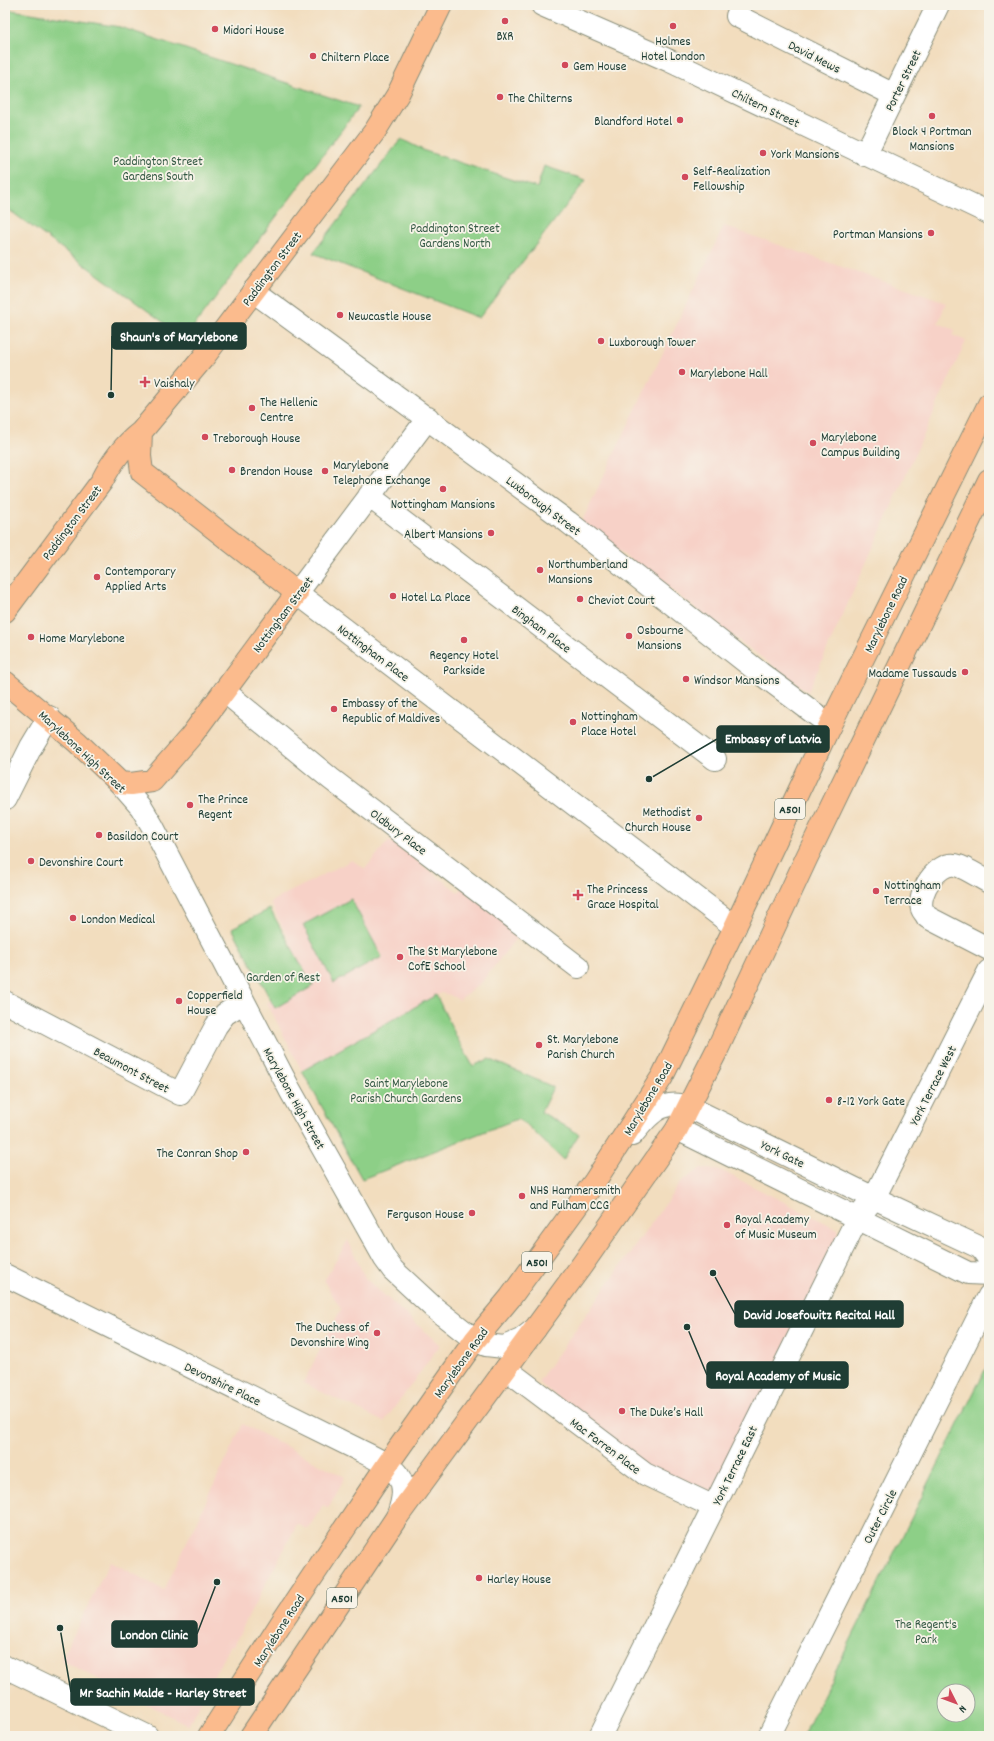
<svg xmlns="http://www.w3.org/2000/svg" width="994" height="1741" viewBox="0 0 994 1741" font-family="Dekko,sans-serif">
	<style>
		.built { fill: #f7d1c7 }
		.green { fill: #8dcf87; stroke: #56865e; fill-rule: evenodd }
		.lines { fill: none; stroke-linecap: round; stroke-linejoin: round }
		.minor-casing { stroke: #888d79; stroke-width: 24 }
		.major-casing { stroke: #888d79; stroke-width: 24 }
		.highway-casing { stroke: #888d79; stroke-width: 24 }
		.minor { stroke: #fff; stroke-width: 22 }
		.major { stroke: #fbbb8d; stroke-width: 22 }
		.highway { stroke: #fbbb8d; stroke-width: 22 }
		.poi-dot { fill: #d1495b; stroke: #f7f3e8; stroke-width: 1.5 }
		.labels { text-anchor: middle; stroke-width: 3.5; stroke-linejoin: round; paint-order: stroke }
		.shield { fill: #f7f3e8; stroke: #60746a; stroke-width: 1 }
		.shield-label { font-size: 12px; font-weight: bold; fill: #1f3d34 }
		.poi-label { font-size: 13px; fill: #1f3d34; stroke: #f7f3e8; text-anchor: start }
		.street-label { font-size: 13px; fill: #1f3d34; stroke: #f7f3e8 }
		.park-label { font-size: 13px; fill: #355a45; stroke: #f7f3e8 }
		.leader { fill: none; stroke: #1f3d34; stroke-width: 1.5 }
		.callout-dot { fill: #1f3d34; stroke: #f7f3e8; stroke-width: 1.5 }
		.callout { fill: #1f3d34; stroke: #1f3d34; stroke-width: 1.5 }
		.callout-label { font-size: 14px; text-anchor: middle; font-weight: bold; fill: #fff }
	</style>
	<rect width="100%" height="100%" fill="#f7f3e8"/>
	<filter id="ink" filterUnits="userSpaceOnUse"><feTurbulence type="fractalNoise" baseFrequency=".025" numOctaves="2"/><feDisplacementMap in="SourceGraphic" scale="8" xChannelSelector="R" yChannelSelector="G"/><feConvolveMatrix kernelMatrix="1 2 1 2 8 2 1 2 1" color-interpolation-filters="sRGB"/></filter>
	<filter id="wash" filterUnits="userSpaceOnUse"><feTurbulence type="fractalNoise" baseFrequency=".012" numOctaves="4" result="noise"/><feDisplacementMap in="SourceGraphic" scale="16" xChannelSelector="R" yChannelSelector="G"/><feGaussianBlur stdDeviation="0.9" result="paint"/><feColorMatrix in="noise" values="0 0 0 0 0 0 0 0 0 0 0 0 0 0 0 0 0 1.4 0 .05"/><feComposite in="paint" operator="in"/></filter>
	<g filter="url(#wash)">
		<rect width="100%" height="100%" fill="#f2ddbe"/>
		<!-- built -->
		<path class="built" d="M 724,226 L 946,303 L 938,323 L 955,330 L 952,335 L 966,341 L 808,692 L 581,523 Z
			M 389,840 L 458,892 L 462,888 L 520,933 L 482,982 L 459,1000 L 450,995 L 442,993 L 436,995 L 302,1071 L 267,1003 L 309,980 L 270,902 L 352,860 L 365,869 Z
			M 701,1168 L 722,1171 L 838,1229 L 839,1244 L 711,1498 L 651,1472 L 538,1382 L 680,1183 Z
			M 348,1240 L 365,1278 L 440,1345 L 384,1422 L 303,1383 L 341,1309 L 324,1281 Z
			M 243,1424 L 345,1477 L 328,1508 L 323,1505 L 308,1529 L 297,1524 L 233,1646 L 230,1645 L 188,1725 L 61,1660 L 110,1561 L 164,1590 Z"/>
		<!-- green -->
		<path class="green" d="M 5,9 L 120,27 L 359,107 L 185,338 L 5,207 Z
			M 401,139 L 425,151 L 537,188 L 544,166 L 586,180 L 479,318 L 313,253 Z
			M 351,899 L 382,957 L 334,983 L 303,925 Z
			M 270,909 L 313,986 L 275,1008 L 232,928 Z
			M 436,995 L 458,1040 L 473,1066 L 489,1059 L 553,1087 L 541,1112 L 579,1134 L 563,1160 L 527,1125 L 517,1119 L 362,1179 L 302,1071 Z
			M 989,1362 L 989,1736 L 803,1736 ZM 944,1691 L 968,1691 L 968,1715 L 944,1715 Z"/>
	</g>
	<g filter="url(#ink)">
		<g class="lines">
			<!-- minor casing -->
			<g class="minor-casing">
				<path id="minor" d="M 542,5 L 670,61 L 989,213
					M 737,16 L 894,95
					M 865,155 L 938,5
					M 253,291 L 568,522 L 760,673 L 830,725
					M 428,418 L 297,593 L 735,927
					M 369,496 L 715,759
					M 224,691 L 331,779 L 578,967
					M 120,783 L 141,807 L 153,827 L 290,1090 L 385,1259 L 393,1270 L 433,1307 L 475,1340 L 486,1345 L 504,1347 L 521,1340 L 535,1329
					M 5,799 L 31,747 L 49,717
					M 989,882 C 981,878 963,866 955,865 C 937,862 917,893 922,909 C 923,912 926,914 927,917 L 989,949
					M 5,1002 L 180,1094 L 216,1026 L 225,1014 L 244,1002
					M 677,1129 L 968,1273 L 989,1274
					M 632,1135 C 648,1115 662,1098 689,1107 L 874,1198 L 981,1248 L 989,1259
					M 5,1275 L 357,1449 C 390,1466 415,1473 397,1517
					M 506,1369 L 645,1474 L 714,1507
					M 5,1667 L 147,1736
					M 600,1736 L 857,1219 L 874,1198 L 989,971
					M 769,1736 L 989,1296"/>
			</g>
			<!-- major casing -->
			<g class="major-casing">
				<path id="major" d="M 5,611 L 102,481 C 112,461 124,445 141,432 L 203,358 L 375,131 L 398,94 L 441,5
					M 5,682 L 77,742 L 120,783 L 131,784 L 152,781 L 191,736 L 297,593 L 142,472 L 140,456 L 141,432"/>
			</g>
			<!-- highway casing -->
			<g class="highway-casing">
				<path id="highway" d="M 209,1736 L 282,1622 L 387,1465 L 475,1340 L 510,1298 L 595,1181 L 662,1077 L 735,927 L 830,725 L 989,404
					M 251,1736 L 397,1517 L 582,1265 L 677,1129 L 717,1050 L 806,859 L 989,480"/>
			</g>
			<!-- minor -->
			<use href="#minor" class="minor"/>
			<!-- major -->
			<use href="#major" class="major"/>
			<!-- highway -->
			<use href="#highway" class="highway"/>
		</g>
	</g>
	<!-- markers -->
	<g class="poi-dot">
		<circle cx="505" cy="21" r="4"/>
		<circle cx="673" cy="26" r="4"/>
		<circle cx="215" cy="29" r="4"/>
		<circle cx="313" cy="56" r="4"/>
		<circle cx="565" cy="65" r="4"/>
		<circle cx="500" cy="97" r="4"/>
		<circle cx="932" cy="116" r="4"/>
		<circle cx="680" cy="120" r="4"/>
		<circle cx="763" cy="153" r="4"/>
		<circle cx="685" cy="177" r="4"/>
		<circle cx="931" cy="233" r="4"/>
		<circle cx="340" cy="315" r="4"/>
		<circle cx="601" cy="341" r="4"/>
		<circle cx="682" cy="372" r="4"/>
		<path d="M143 376h4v4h4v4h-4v4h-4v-4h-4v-4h4z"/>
		<circle cx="252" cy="408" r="4"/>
		<circle cx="205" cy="437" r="4"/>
		<circle cx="813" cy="443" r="4"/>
		<circle cx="232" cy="470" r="4"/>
		<circle cx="325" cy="471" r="4"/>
		<circle cx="443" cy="489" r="4"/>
		<circle cx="491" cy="533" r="4"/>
		<circle cx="540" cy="570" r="4"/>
		<circle cx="97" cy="577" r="4"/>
		<circle cx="393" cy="596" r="4"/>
		<circle cx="580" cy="599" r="4"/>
		<circle cx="629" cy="636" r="4"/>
		<circle cx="31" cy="637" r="4"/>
		<circle cx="464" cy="640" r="4"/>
		<circle cx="965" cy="672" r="4"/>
		<circle cx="686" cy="679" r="4"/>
		<circle cx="334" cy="709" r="4"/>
		<circle cx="573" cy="722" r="4"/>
		<circle cx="190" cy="805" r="4"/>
		<circle cx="699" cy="818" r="4"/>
		<circle cx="99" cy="835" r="4"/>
		<circle cx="31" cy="861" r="4"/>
		<circle cx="876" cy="891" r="4"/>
		<path d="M576 889h4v4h4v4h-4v4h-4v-4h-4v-4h4z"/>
		<circle cx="73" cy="918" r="4"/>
		<circle cx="400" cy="957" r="4"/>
		<circle cx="179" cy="1001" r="4"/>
		<circle cx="539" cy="1045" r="4"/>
		<circle cx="829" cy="1100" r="4"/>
		<circle cx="246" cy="1152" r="4"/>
		<circle cx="522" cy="1196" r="4"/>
		<circle cx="472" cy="1213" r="4"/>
		<circle cx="727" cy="1225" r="4"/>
		<circle cx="377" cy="1333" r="4"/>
		<circle cx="622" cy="1411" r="4"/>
		<circle cx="479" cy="1578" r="4"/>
	</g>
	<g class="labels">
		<!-- shield labels -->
		<g class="shield">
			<rect x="775" y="799" width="30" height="20" rx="3"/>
			<rect x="522" y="1252" width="30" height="20" rx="3"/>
			<rect x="327" y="1588" width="30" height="20" rx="3"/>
		</g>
		<g class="shield-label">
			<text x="790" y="813">A501</text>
			<text x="537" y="1266">A501</text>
			<text x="342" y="1602">A501</text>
		</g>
		<!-- poi labels -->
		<g class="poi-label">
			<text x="223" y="34">Midori House</text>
			<text x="505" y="40" text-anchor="middle">BXR</text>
			<text x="673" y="45" text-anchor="middle">Holmes<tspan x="673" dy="15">Hotel London</tspan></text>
			<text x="321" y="61">Chiltern Place</text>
			<text x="573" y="70">Gem House</text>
			<text x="508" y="102">The Chilterns</text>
			<text x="672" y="125" text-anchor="end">Blandford Hotel</text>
			<text x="932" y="135" text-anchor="middle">Block 4 Portman<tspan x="932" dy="15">Mansions</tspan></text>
			<text x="771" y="158">York Mansions</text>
			<text x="693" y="175">Self-Realization<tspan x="693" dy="15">Fellowship</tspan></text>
			<text x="923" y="238" text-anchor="end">Portman Mansions</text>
			<text x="348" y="320">Newcastle House</text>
			<text x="609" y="346">Luxborough Tower</text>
			<text x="690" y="377">Marylebone Hall</text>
			<text x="154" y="387">Vaishaly</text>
			<text x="260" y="406">The Hellenic<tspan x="260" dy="15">Centre</tspan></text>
			<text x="821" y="441">Marylebone<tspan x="821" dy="15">Campus Building</tspan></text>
			<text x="213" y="442">Treborough House</text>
			<text x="333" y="469">Marylebone<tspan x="333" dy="15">Telephone Exchange</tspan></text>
			<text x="240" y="475">Brendon House</text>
			<text x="443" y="508" text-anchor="middle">Nottingham Mansions</text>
			<text x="483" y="538" text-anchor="end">Albert Mansions</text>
			<text x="548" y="568">Northumberland<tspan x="548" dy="15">Mansions</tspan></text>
			<text x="105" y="575">Contemporary<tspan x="105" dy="15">Applied Arts</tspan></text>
			<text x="401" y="601">Hotel La Place</text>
			<text x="588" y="604">Cheviot Court</text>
			<text x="637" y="634">Osbourne<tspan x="637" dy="15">Mansions</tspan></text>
			<text x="39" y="642">Home Marylebone</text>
			<text x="464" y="659" text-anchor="middle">Regency Hotel<tspan x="464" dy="15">Parkside</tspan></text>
			<text x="957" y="677" text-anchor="end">Madame Tussauds</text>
			<text x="694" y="684">Windsor Mansions</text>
			<text x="342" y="707">Embassy of the<tspan x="342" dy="15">Republic of Maldives</tspan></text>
			<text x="581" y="720">Nottingham<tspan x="581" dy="15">Place Hotel</tspan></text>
			<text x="198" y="803">The Prince<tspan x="198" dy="15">Regent</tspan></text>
			<text x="691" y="816" text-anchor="end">Methodist<tspan x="691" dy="15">Church House</tspan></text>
			<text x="107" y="840">Basildon Court</text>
			<text x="39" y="866">Devonshire Court</text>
			<text x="884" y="889">Nottingham<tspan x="884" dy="15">Terrace</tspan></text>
			<text x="587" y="893">The Princess<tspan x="587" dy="15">Grace Hospital</tspan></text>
			<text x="81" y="923">London Medical</text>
			<text x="408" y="955">The St Marylebone<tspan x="408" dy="15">CofE School</tspan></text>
			<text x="187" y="999">Copperfield<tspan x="187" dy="15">House</tspan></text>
			<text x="547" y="1043">St. Marylebone<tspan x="547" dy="15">Parish Church</tspan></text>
			<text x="837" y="1105">8-12 York Gate</text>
			<text x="238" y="1157" text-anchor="end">The Conran Shop</text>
			<text x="530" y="1194">NHS Hammersmith<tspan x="530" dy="15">and Fulham CCG</tspan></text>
			<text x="464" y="1218" text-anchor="end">Ferguson House</text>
			<text x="735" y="1223">Royal Academy<tspan x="735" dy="15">of Music Museum</tspan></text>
			<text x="369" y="1331" text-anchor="end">The Duchess of<tspan x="369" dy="15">Devonshire Wing</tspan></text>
			<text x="630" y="1416">The Duke’s Hall</text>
			<text x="487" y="1583">Harley House</text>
		</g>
		<!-- street labels -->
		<g class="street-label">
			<text transform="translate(815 56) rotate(27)" y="5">David Mews</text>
			<text transform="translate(902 80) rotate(-64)" y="5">Porter Street</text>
			<text transform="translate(766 107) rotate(26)" y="5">Chiltern Street</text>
			<text transform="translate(271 268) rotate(-53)" y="5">Paddington Street</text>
			<text transform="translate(544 505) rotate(37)" y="5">Luxborough Street</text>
			<text transform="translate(71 522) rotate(-53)" y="5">Paddington Street</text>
			<text transform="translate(282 614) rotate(-53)" y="5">Nottingham Street</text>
			<text transform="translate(885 614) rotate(-64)" y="5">Marylebone Road</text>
			<text transform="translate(542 628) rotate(37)" y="5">Bingham Place</text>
			<text transform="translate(374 652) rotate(37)" y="5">Nottingham Place</text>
			<text transform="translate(83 751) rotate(43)" y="5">Marylebone High Street</text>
			<text transform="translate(399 831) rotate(37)" y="5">Oldbury Place</text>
			<text transform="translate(132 1069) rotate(28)" y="5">Beaumont Street</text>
			<text transform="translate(932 1085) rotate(-63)" y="5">York Terrace West</text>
			<text transform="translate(295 1098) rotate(61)" y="5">Marylebone High Street</text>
			<text transform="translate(647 1098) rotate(-59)" y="5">Marylebone Road</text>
			<text transform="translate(783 1153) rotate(26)" y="5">York Gate</text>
			<text transform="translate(460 1362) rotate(-54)" y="5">Marylebone Road</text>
			<text transform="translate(223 1383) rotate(26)" y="5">Devonshire Place</text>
			<text transform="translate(606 1445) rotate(37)" y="5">Mac Farren Place</text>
			<text transform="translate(734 1465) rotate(-64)" y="5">York Terrace East</text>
			<text transform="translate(879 1516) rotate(-63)" y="5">Outer Circle</text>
			<text transform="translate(278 1630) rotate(-57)" y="5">Marylebone Road</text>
		</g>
		<!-- park labels -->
		<g class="park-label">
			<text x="158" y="165">Paddington Street<tspan x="158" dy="15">Gardens South</tspan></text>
			<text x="455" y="232">Paddington Street<tspan x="455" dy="15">Gardens North</tspan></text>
			<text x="283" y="981">Garden of Rest</text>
			<text x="406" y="1087">Saint Marylebone<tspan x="406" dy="15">Parish Church Gardens</tspan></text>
			<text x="926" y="1628">The Regent's<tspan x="926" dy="15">Park</tspan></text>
		</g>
	</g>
	<!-- callouts -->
	<path class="leader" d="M111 395L112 336M649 779L717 739M713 1273L735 1314M687 1327L707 1375M217 1582L197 1634M60 1628L71 1692"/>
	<g class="callout-dot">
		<circle cx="111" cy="395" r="4"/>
		<circle cx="649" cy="779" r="4"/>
		<circle cx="713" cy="1273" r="4"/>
		<circle cx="687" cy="1327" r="4"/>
		<circle cx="217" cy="1582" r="4"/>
		<circle cx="60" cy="1628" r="4"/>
	</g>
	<g class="callout">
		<rect x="112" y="323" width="134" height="26" rx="4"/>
		<rect x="717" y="726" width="112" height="26" rx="4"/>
		<rect x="735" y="1301" width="168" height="26" rx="4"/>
		<rect x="707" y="1362" width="141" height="26" rx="4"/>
		<rect x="112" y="1621" width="85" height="26" rx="4"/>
		<rect x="71" y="1679" width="183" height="26" rx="4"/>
	</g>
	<g class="callout-label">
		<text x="179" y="341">Shaun's of Marylebone</text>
		<text x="773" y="743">Embassy of Latvia</text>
		<text x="819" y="1319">David Josefowitz Recital Hall</text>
		<text x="778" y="1380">Royal Academy of Music</text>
		<text x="154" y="1639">London Clinic</text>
		<text x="163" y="1697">Mr Sachin Malde - Harley Street</text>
	</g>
	<!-- margin -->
	<rect width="994" height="1741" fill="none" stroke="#f7f3e8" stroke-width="20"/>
	<!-- north arrow -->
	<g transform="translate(956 1703) rotate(132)"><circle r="19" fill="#f7f3e8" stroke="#a1aaa0"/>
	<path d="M0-3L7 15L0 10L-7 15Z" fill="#d1495b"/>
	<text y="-6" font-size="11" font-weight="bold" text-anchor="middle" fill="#1f3d34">N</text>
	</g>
</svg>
